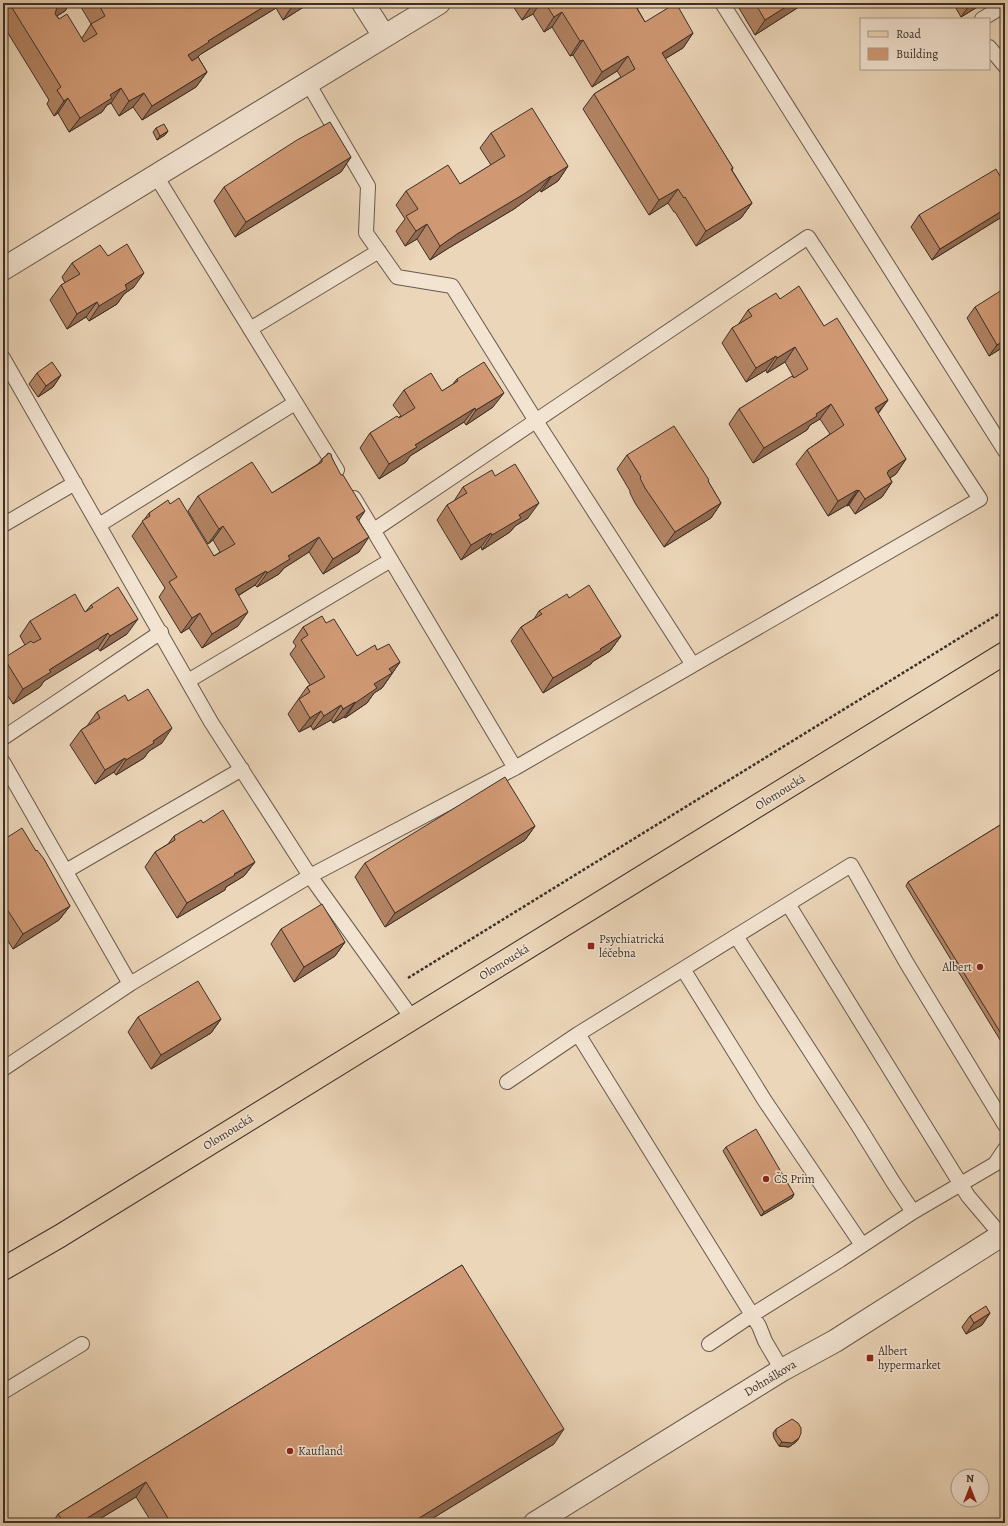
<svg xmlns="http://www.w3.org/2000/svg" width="1008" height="1526" viewBox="0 0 1008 1526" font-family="Alegreya,serif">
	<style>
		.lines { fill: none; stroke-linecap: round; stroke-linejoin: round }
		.lane-casing { stroke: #685a4d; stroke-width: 16 }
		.street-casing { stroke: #685a4d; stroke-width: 24 }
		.primary-casing { stroke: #3c3029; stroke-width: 24 }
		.path { stroke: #3c3029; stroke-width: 2.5; stroke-dasharray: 3 2; stroke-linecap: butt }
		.lane { stroke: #f3e4d2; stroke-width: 14 }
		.street { stroke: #f3e4d2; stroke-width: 22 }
		.primary { stroke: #ecd6b9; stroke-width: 22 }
		.wall { fill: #b38464; stroke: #3c3029 }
		.shaded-wall { fill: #926b51; stroke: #3c3029 }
		.building { fill: #d09974; stroke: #3c3029 }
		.poi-dot { fill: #8f2418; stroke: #f3e4d2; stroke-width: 1.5 }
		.labels { text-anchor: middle; stroke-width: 3; stroke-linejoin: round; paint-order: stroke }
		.street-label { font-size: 12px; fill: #3c3029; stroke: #f3e4d2 }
		.poi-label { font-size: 12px; fill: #3c3029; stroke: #f3e4d2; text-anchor: start }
	</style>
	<rect width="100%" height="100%" fill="#ecd6b9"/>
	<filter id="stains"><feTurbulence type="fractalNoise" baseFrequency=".005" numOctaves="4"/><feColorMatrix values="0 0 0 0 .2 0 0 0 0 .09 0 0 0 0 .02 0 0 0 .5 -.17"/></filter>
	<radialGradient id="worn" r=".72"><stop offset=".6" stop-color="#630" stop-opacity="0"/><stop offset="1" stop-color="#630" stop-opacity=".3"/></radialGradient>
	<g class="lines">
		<!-- lane casing -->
		<g class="lane-casing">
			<path id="lane" d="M 722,3 L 1005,451
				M 982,19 L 1005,5
				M 989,47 L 1005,66
				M 308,83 L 368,186 L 366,233 L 397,277 L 452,286 L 536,421 L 693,665
				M 156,176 L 337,470
				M 250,329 L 379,251
				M 3,358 L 211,722 L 310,876 L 412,1018
				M 354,498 L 515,768
				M 3,525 L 75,483
				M 99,525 L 295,403
				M 188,681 L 391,560
				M 3,738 L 161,632
				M 3,762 L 130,984 L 310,876 L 515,768 L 980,499 L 808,237 L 374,530
				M 66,871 L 242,769
				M 788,904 L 968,1196 L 1001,1235
				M 683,969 L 765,1101 L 862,1245
				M 3,1069 L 130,984
				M 507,1082 L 578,1034
				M 913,1212 L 995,1164 L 1005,1149
				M 709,1344 L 752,1315 L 840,1260 L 913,1212 L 893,1182 L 859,1127 L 736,936
				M 782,1370 L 765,1341 L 759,1326 L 578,1034 L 851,865 L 906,962 L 1005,1125
				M 3,1392 L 82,1344"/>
		</g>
		<!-- street casing -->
		<g class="street-casing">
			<path id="street" d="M 363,3 L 384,36
				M 3,269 L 439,3
				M 535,1523 L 782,1370 L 835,1341 L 1005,1233"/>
		</g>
		<!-- primary casing -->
		<g class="primary-casing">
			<path id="primary" d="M 3,1269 L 60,1236 L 1005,653"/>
		</g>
		<!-- path -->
		<path class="path" d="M 408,978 L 1005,610"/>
		<!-- lane -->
		<use href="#lane" class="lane"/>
		<!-- street -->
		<use href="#street" class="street"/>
		<!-- primary -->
		<use href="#primary" class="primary"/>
	</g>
	<!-- wall -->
	<path class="wall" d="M 3,3 L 70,3 L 65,11 L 57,16 L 59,19 L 82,38 L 91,24 L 81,7 L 84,3 L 310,3 L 283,20 L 276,8 L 201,54 L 198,57 L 207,72 L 196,87 L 142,120 L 133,107 L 119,116 L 111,103 L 107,105 L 102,112 L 69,132 L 58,113 L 54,116 L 47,104 L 49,100 L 3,25 Z
		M 511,3 L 637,3 L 637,8 L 645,22 L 693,33 L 683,48 L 665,59 L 733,168 L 732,170 L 752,203 L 741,218 L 696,246 L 675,212 L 674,212 L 668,203 L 649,215 L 583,109 L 594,94 L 621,77 L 617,71 L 592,87 L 573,55 L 570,56 L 552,27 L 544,32 L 533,14 L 522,20 Z
		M 736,3 L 805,3 L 755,35 Z
		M 939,3 L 945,3 L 941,6 Z
		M 953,3 L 984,3 L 961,17 Z
		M 156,128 L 168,131 L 165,135 L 157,140 L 153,132 Z
		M 491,133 L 568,166 L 558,181 L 541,192 L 540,190 L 514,209 L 447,249 L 430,260 L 417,239 L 405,246 L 396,231 L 405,219 L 396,205 L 406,191 L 460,184 L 491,165 L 480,148 Z
		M 351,157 L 341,172 L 235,237 L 214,201 L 224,187 Z
		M 1005,185 L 1005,215 L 932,260 L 911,227 L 919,215 Z
		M 108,256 L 134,287 L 124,294 L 117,304 L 89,321 L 86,317 L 67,329 L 50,300 L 61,285 L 65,283 L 62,277 L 72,263 Z
		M 780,299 L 824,326 L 888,400 L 878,414 L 906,459 L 896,474 L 890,478 L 892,482 L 882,497 L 855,514 L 849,505 L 847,506 L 847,505 L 828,516 L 796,464 L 807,450 L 830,434 L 820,419 L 810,425 L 807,430 L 753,463 L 729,424 L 739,409 L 794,378 L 785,362 L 767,373 L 766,370 L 746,382 L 722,343 L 732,328 L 738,325 L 748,310 Z
		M 975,307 L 1005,346 L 989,356 L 967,318 Z
		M 37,373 L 61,375 L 53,387 L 38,397 L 29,384 Z
		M 457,379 L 493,407 L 466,425 L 464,422 L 410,456 L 406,462 L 379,479 L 360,448 L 370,433 L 401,416 L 393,405 L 404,390 L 442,391 L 452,385 Z
		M 328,453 L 332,458 L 359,521 L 359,552 L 323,574 L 309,552 L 284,568 L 279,574 L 257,587 L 255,585 L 238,596 L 238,626 L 202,648 L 189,628 L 181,633 L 159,597 L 165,588 L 132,536 L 149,513 L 170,504 L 214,556 L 220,552 L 213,540 L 208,544 L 188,511 L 198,496 L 272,493 L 318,464 L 322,459 L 326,456 Z
		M 627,455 L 708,481 L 721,503 L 711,518 L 664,547 L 635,503 L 630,493 L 630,491 L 617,469 Z
		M 495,476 L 528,518 L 515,526 L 510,532 L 482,550 L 481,547 L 461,560 L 437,520 L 447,505 L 454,501 L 463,487 Z
		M 569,598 L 621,636 L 610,651 L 592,662 L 591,664 L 543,693 L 511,641 L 521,627 L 534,619 L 539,611 Z
		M 91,605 L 127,634 L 100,651 L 98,648 L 44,681 L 40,687 L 13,704 L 3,688 L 3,659 L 25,645 L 20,636 L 30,621 L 85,612 L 87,610 Z
		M 326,623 L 357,656 L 377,650 L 400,662 L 382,688 L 374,693 L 367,703 L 345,718 L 344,717 L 333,723 L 331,720 L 313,730 L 311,726 L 299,732 L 288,714 L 307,687 L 310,685 L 290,654 L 296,646 L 293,642 L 303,627 Z
		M 128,701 L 162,743 L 149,751 L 144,758 L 116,775 L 114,772 L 95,784 L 70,745 L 81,730 L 87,726 L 97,712 Z
		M 1005,822 L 1005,1048 L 906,886 L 908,882 Z
		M 203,823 L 255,862 L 244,876 L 226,887 L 225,890 L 177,918 L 145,867 L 155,852 L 168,844 L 174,836 Z
		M 535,826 L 525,840 L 385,927 L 355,877 L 365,863 Z
		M 3,840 L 36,851 L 70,906 L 59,920 L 13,949 L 3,933 Z
		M 281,929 L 345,942 L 335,956 L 294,982 L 271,944 Z
		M 138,1017 L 221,1019 L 211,1033 L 151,1069 L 128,1032 Z
		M 726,1147 L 794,1194 L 792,1198 L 761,1216 L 723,1151 Z
		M 462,1265 L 554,1444 L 425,1523 L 152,1523 L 136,1497 L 93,1523 L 52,1523 L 58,1514 Z
		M 990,1313 L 982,1325 L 966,1334 L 962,1327 L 970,1316 Z
		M 776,1429 L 799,1438 L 796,1442 L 789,1447 L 779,1446 L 774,1438 L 773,1433 Z"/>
	<!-- shaded-wall -->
	<path class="shaded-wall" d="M 64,3 L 70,3 L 65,11 L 47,22 L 57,7 Z
		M 270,3 L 279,3 L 276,8 L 201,54 L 198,57 L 178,70 L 188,55 L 208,41 Z
		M 297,3 L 310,3 L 283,20 L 293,5 Z
		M 536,3 L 540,3 L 533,14 L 522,20 L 532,5 Z
		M 792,3 L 805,3 L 755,35 L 765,20 Z
		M 971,3 L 984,3 L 961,17 Z
		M 562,12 L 552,27 L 544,32 L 554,17 Z
		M 693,33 L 683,48 L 651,67 L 662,53 Z
		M 583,40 L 573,55 L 570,56 L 580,41 Z
		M 628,56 L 617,71 L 592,87 L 602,72 Z
		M 207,72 L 196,87 L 142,120 L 152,106 Z
		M 121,88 L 111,103 L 107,105 L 102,112 L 69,132 L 80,118 L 110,95 Z
		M 144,93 L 133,107 L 119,116 L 129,101 Z
		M 68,98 L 58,113 L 54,116 L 64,101 Z
		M 168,131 L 165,135 L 157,140 L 160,136 Z
		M 351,157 L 341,172 L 235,237 L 246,222 Z
		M 568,166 L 558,181 L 541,192 L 551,177 Z
		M 551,176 L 540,190 L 514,209 L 447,249 L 430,260 L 440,246 L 457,234 Z
		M 678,189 L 668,203 L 649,215 L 659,200 Z
		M 752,203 L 741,218 L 696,246 L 706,231 Z
		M 1005,209 L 1005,215 L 932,260 L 940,249 Z
		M 427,224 L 417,239 L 405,246 L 416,231 Z
		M 144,273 L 134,287 L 124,294 L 117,304 L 89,321 L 99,306 L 125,285 Z
		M 97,302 L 86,317 L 67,329 L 77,314 Z
		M 1005,340 L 1005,346 L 989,356 L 997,345 Z
		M 795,347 L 785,362 L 767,373 L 777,358 Z
		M 776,356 L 766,370 L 746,382 L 756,368 Z
		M 61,375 L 53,387 L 38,397 L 46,386 Z
		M 504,393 L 493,407 L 466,425 L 476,410 Z
		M 888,400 L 877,414 L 875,408 Z
		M 831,404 L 820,419 L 810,425 L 807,430 L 753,463 L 764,448 L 816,414 Z
		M 475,408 L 464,422 L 410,456 L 406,462 L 379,479 L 389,464 L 415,445 Z
		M 906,459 L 896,474 L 880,484 L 888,471 Z
		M 892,482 L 882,497 L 855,514 L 865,499 Z
		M 857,490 L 847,505 L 828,516 L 838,501 Z
		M 859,490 L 849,505 L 847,506 L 858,491 Z
		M 539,503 L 528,518 L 515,526 L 510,532 L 482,550 L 492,535 L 519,515 Z
		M 721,503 L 711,518 L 664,547 L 675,532 Z
		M 365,511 L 355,526 L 356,517 Z
		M 223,526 L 213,540 L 208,544 L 219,529 Z
		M 491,533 L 481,547 L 461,560 L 471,545 Z
		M 319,537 L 309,552 L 284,568 L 279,574 L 257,587 L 267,573 L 288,556 Z
		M 369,537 L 359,552 L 323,574 L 333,559 Z
		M 266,571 L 255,585 L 224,604 L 235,589 Z
		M 248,612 L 238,626 L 202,648 L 212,634 Z
		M 200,613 L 189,628 L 181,633 L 192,618 Z
		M 138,619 L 127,634 L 100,651 L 110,636 Z
		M 108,633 L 98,648 L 44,681 L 40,687 L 13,704 L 23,689 L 49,670 Z
		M 621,636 L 610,651 L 592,662 L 591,664 L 543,693 L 553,678 Z
		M 400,662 L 382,688 L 374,693 L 367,703 L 345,718 L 355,703 L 389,669 Z
		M 355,702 L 344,717 L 333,723 L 343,709 Z
		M 341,705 L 331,720 L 313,730 L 324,716 Z
		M 321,711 L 311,726 L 299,732 L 310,718 Z
		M 172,728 L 162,743 L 149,751 L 144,758 L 116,775 L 126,760 L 153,741 Z
		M 125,758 L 114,772 L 95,784 L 105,770 Z
		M 535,826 L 525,840 L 385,927 L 395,913 Z
		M 255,862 L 244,876 L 226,887 L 225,890 L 177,918 L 187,903 Z
		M 70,906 L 59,920 L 13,949 L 23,934 Z
		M 345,942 L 335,956 L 294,982 L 304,967 Z
		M 221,1019 L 211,1033 L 151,1069 L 161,1055 Z
		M 794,1194 L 792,1198 L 761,1216 L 764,1212 Z
		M 990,1313 L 982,1325 L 966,1334 L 974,1323 Z
		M 564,1429 L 554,1444 L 425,1523 L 411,1523 Z
		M 799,1438 L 796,1442 L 789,1447 L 779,1446 L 782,1442 Z
		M 146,1482 L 136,1497 L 93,1523 L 79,1523 Z"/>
	<!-- building -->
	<path class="building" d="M 9,3 L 64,3 L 57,7 L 55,14 L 59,19 L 67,14 L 84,42 L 97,34 L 91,24 L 105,16 L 98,3 L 270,3 L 208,41 L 209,42 L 188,55 L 192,61 L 198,57 L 207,72 L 152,106 L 144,93 L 129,101 L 121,88 L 110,95 L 112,98 L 80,118 L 68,98 L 64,101 L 57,90 L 61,87 Z
		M 531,3 L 536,3 L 532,5 Z
		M 545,3 L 637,3 L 639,5 L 636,7 L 645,22 L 676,3 L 693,33 L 662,53 L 733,168 L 731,169 L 752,203 L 706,231 L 685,197 L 684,198 L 678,189 L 659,200 L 594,94 L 635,69 L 628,56 L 602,72 L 583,40 L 580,41 L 562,12 L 554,17 Z
		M 755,3 L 792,3 L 765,20 Z
		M 532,108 L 568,166 L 551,177 L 551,176 L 524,194 L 457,234 L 440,246 L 427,224 L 416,231 L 406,216 L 418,209 L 406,191 L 448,165 L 460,184 L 505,156 L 491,133 Z
		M 330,122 L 351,157 L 246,222 L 224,187 L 297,140 Z
		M 164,124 L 168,131 L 160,136 L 156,128 Z
		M 996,169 L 1005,185 L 1005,209 L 940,249 L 919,215 Z
		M 127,244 L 144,273 L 125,285 L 127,289 L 99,306 L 97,302 L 77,314 L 61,285 L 80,274 L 72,263 L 100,245 L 108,256 Z
		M 799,286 L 824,326 L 837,318 L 888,400 L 875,408 L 906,459 L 888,471 L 888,472 L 887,473 L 892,482 L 865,499 L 859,490 L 858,491 L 857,490 L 838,501 L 807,450 L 844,425 L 831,404 L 816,414 L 817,416 L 764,448 L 739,409 L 792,376 L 794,378 L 808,369 L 795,347 L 777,358 L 776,356 L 756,368 L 732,328 L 752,316 L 748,310 L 776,293 L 780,299 Z
		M 1005,288 L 1005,340 L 997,345 L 975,307 Z
		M 52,362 L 61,375 L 46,386 L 37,373 Z
		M 484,362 L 504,393 L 476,410 L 475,408 L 415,445 L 417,447 L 389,464 L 370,433 L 397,416 L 399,418 L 415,408 L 404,390 L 431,373 L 442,391 L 458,381 L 457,379 Z
		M 674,426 L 709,480 L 708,481 L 721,503 L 675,532 L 645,488 L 640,478 L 641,477 L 627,455 Z
		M 328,453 L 331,454 L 332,458 L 341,475 L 343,475 L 365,511 L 356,517 L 369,537 L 333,559 L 319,537 L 288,556 L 290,559 L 267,573 L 266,571 L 235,589 L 248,612 L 212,634 L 200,613 L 192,618 L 169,582 L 177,577 L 142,521 L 150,516 L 149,513 L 168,500 L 170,504 L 179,498 L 214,556 L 235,544 L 223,526 L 219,529 L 198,496 L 252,462 L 272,493 L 322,462 L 322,459 L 327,455 Z
		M 515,464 L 539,503 L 519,515 L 521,518 L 492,535 L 491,533 L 471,545 L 447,505 L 467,493 L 463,487 L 492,470 L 495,476 Z
		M 589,585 L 621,636 L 600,649 L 601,650 L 553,678 L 521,627 L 542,614 L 539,611 L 567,594 L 569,598 Z
		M 118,587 L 138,619 L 110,636 L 108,633 L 49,670 L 51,672 L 23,689 L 4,658 L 31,641 L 33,643 L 41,639 L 30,621 L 75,594 L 85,612 L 93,607 L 91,605 Z
		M 322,616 L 326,623 L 334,619 L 357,656 L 375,645 L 377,650 L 389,644 L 400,662 L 389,669 L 392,673 L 374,684 L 377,688 L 355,703 L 355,702 L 343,709 L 341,705 L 324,716 L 321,711 L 310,718 L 299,699 L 310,692 L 307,687 L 325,677 L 301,640 L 308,635 L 303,627 Z
		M 148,689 L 172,728 L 153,741 L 154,743 L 126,760 L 125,758 L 105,770 L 81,730 L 100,718 L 97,712 L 125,695 L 128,701 Z
		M 505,777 L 535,826 L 395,913 L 365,863 Z
		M 223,810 L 255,862 L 234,874 L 235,875 L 187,903 L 155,852 L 175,840 L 174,836 L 201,820 L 203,823 Z
		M 1005,822 L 1005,1040 L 908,882 Z
		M 22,828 L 36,851 L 37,850 L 44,859 L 70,906 L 23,934 L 3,903 L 3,840 Z
		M 322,904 L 345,942 L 304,967 L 281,929 Z
		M 198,981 L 221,1019 L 161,1055 L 138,1017 Z
		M 756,1129 L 794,1194 L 764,1212 L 726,1147 Z
		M 462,1265 L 564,1429 L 411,1523 L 171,1523 L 146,1482 L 79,1523 L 64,1523 L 58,1514 Z
		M 986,1306 L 990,1313 L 974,1323 L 970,1316 Z
		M 792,1419 L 798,1423 L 801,1428 L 801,1433 L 799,1438 L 792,1443 L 782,1442 L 776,1434 L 776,1429 Z"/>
	<!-- markers -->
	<g class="poi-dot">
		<rect x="587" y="942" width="8" height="8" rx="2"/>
		<circle cx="980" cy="967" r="4"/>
		<circle cx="766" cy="1179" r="4"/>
		<rect x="866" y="1354" width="8" height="8" rx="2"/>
		<circle cx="290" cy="1451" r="4"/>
	</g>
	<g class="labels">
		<!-- street labels -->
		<g class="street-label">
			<text transform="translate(780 792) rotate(-32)" y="4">Olomoucká</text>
			<text transform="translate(504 962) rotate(-32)" y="4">Olomoucká</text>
			<text transform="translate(228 1132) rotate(-32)" y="4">Olomoucká</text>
			<text transform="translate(770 1378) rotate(-31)" y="4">Dohnálkova</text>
		</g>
		<!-- poi labels -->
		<g class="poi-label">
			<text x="599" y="943">Psychiatrická<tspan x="599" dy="14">léčebna</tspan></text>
			<text x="972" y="971" text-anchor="end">Albert</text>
			<text x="774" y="1183">ČS Prim</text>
			<text x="878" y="1355">Albert<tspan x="878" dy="14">hypermarket</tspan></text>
			<text x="298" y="1455">Kaufland</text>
		</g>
	</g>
	<!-- margin -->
	<rect width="1008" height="1526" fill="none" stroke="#ecd6b9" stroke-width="16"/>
	<rect x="4" y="4" width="1000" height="1518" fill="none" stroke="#3c3029" stroke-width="2"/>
	<rect x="8" y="8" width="992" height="1510" fill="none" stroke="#3c3029"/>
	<!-- legend -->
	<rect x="860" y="18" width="130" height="52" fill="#f3e4d2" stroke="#aa9c8e"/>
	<rect x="868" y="31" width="20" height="6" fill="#ecd6b9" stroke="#aa9c8e"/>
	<text x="896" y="38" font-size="12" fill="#3c3029">Road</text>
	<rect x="868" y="48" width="20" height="12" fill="#d09974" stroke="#aa9c8e"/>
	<text x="896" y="58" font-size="12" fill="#3c3029">Building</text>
	<!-- north arrow -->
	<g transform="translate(970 1488)"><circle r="19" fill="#f3e4d2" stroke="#aa9c8e"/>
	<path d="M0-3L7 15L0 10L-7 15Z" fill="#8f2418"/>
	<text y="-6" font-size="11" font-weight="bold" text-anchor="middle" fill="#3c3029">N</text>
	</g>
	<rect width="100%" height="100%" filter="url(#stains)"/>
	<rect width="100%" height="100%" fill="url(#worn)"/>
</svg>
